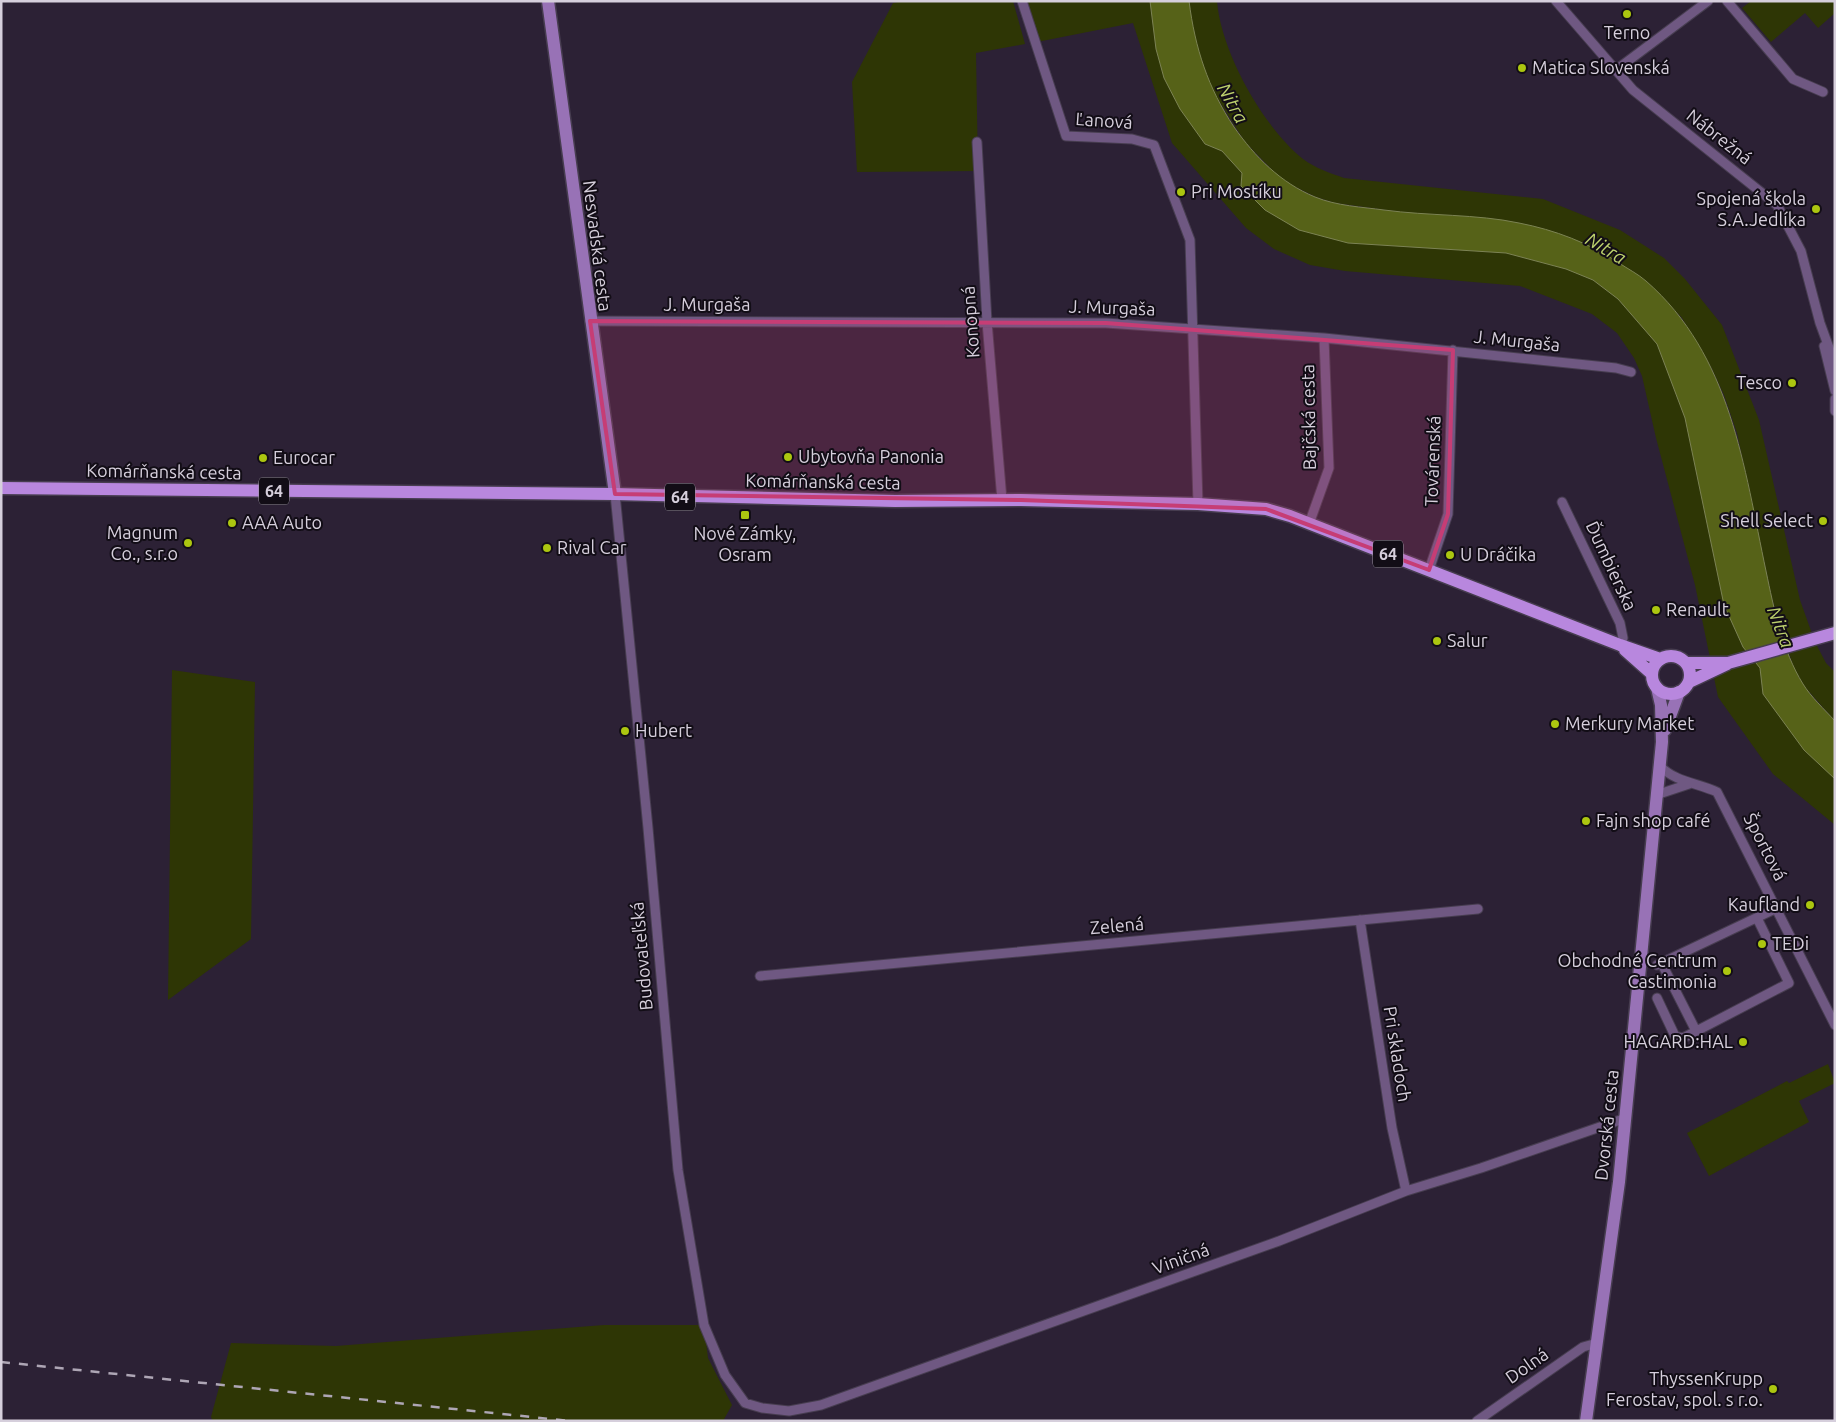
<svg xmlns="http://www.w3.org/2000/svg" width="1836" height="1422" viewBox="0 0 1836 1422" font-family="Ubuntu,sans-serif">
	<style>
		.green { fill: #2e3605 }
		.water { fill: #566218; stroke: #7c8353 }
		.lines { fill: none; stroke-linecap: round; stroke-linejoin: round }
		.street-casing { stroke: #473d50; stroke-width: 11 }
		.secondary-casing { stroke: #473d50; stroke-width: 15 }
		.primary-casing { stroke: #473d50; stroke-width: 15 }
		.street { stroke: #6f5882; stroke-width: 9 }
		.secondary { stroke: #9872b6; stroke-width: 12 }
		.primary { stroke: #b887de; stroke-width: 12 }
		.rail { stroke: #aea6b5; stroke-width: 2.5; stroke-dasharray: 9 9; stroke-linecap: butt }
		.marked { fill: #c63d75; fill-opacity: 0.2; stroke: #c63d75; stroke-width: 4; stroke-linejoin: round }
		.poi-dot { fill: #acc610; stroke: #120d16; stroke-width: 2 }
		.labels { text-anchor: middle; stroke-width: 4; stroke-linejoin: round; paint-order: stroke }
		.shield { fill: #120d16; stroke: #9b95a1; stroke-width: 1 }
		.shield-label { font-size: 16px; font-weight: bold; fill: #d6cfdc }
		.poi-label { font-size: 18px; fill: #d6cfdc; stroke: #120d16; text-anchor: start }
		.street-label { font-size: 18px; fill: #d6cfdc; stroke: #120d16 }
		.water-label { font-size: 19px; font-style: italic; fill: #bcd06d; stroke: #120d16 }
	</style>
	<rect width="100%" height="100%" fill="#2c2135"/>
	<!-- green -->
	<path class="green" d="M 903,1 L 1013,1 L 1025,44 L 976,53 L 978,171 L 857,172 L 852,82 L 893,3 Z
		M 1025,1 L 1150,1 L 1156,49 L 1164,78 L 1205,144 L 1222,151 L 1243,174 L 1348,243 L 1506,253 L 1566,269 L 1593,280 L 1618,299 L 1657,344 L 1685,418 L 1724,605 L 1743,647 L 1760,668 L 1763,694 L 1835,779 L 1835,825 L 1773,774 L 1718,697 L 1695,585 L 1656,438 L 1642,376 L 1634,358 L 1617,333 L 1592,314 L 1520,286 L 1345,271 L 1310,265 L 1274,249 L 1246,228 L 1172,143 L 1133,23 L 1037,42 Z
		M 1189,1 L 1217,1 C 1221,52 1263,127 1303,159 C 1315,168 1330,173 1344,178 L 1543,199 L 1620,230 L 1664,258 L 1685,279 L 1722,325 L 1759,420 L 1800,600 L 1815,642 L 1826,663 L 1835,672 L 1835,721 L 1804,686 L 1793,666 L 1772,598 L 1737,433 L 1724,395 L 1712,369 L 1682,318 L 1645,280 L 1408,213 L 1335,203 L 1316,197 L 1283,181 L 1245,142 L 1209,85 L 1194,36 Z
		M 1751,1 L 1835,1 L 1835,13 L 1818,28 L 1805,13 L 1771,42 L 1742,8 Z
		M 172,670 L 255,682 L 251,939 L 168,1000 Z
		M 1828,1064 L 1835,1083 L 1799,1101 L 1809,1122 L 1709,1176 L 1687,1133 L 1787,1081 L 1789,1083 Z
		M 604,1325 L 704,1325 L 708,1358 L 732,1405 L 723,1421 L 213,1421 L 211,1417 L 231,1343 L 336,1346 Z"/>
	<!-- water -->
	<path class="water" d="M 1150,1 L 1189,1 C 1195,48 1208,88 1234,127 C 1255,157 1281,183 1315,197 C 1337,206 1362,207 1384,210 C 1428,216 1477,214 1519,223 C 1555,230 1589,243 1619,263 C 1628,269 1638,274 1646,281 C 1731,355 1744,467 1766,571 C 1774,609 1782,650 1803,684 C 1811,697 1824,709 1835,721 L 1835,779 L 1804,750 L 1763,694 L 1760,668 L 1743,647 L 1724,605 L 1685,418 L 1657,344 L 1618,299 L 1593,280 L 1566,269 L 1506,253 L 1348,243 L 1299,230 L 1265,210 L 1241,186 L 1242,173 L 1222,151 L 1205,144 L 1180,109 L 1164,78 L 1156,49 Z"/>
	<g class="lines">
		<!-- street casing -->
		<g class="street-casing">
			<path id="street" d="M 1022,1 L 1066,136 L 1132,139 L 1154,145 L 1190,240 L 1198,504
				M 1556,1 L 1633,90 L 1777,205 L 1801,251 L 1820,323 L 1835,364
				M 1727,1 L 1793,79 L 1823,92
				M 1616,70 L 1708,1
				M 977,142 L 987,322 L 1002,500
				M 590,321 L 1106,323 L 1324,338 L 1616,368 L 1631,372
				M 1824,346 L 1835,391
				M 1835,399 L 1835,411
				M 615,494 L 648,828 L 678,1170 L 704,1325 L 725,1375 L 745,1403 L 762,1408 L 789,1411 L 821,1405 L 1279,1241 L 1406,1191 L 1481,1168 L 1626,1118
				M 1562,502 L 1620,623 L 1623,638 L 1620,645
				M 1309,524 L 1329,468 L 1324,338
				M 1429,570 L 1448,514 L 1453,350
				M 1660,766 C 1675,782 1698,783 1717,792 L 1835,1025
				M 1656,795 L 1689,784
				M 1360,920 L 1392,1128 L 1406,1191
				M 1669,961 L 1664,968 L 1696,1031
				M 1657,965 L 1777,908
				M 760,976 L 1478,909
				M 1657,998 L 1675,1036 L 1683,1038 L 1789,983 L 1757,918
				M 1477,1421 L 1583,1347 L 1597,1343"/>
		</g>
		<!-- secondary casing -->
		<g class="secondary-casing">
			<path id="secondary" d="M 548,1 L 615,494
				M 1665,730 L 1679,692
				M 1586,1421 L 1619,1182 L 1662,742 L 1661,705 L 1657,688"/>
		</g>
		<!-- primary casing -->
		<g class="primary-casing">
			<path id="primary" d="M 1,488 L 615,494 L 895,501 L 1021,500 L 1198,504 L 1266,509 L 1290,516 L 1620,645 L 1660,659
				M 1625,650 L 1652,674
				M1652 675a19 19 0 1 1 38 0a19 19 0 1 1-38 0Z
				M 1687,663 L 1728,663 L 1835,633
				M 1689,682 L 1727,664"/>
		</g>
		<!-- street -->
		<use href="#street" class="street"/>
		<!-- secondary -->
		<use href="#secondary" class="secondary"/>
		<!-- primary -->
		<use href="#primary" class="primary"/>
		<!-- rail -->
		<path class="rail" d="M 1,1362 L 570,1421"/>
	</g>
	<!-- marked area -->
	<path class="marked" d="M 590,321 L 1106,323 L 1453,350 L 1448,514 L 1429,570 L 1266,509 L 1021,500 L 615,494 Z"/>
	<!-- markers -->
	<g class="poi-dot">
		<circle cx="1627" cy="14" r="5"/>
		<circle cx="1522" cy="68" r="5"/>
		<circle cx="1181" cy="192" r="5"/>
		<circle cx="1816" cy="209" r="5"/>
		<circle cx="1792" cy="383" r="5"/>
		<circle cx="788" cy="457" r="5"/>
		<circle cx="263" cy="458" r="5"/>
		<rect x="740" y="510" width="10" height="10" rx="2.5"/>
		<circle cx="1823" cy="521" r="5"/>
		<circle cx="232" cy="523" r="5"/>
		<circle cx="188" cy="543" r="5"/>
		<circle cx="547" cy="548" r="5"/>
		<circle cx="1450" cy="555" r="5"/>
		<circle cx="1656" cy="610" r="5"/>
		<circle cx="1437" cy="641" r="5"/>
		<circle cx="1555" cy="724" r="5"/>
		<circle cx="625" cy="731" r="5"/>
		<circle cx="1586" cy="821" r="5"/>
		<circle cx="1810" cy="905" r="5"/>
		<circle cx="1762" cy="944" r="5"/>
		<circle cx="1727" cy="971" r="5"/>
		<circle cx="1743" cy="1042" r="5"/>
		<circle cx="1773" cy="1389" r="5"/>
	</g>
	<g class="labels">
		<!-- shield labels -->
		<g class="shield">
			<rect x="259" y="477.5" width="30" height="27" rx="4"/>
			<rect x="665" y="483.5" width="30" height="27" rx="4"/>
			<rect x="1373" y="540.5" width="30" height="27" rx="4"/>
		</g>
		<g class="shield-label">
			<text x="274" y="497">64</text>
			<text x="680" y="503">64</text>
			<text x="1388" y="560">64</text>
		</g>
		<!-- poi labels -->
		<g class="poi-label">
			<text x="1627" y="39" text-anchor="middle">Terno</text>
			<text x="1532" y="74">Matica Slovenská</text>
			<text x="1191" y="198">Pri Mostíku</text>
			<text x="1806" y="205" text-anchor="end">Spojená škola<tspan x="1806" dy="21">S.A.Jedlíka</tspan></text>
			<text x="1782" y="389" text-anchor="end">Tesco</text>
			<text x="798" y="463">Ubytovňa Panonia</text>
			<text x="273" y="464">Eurocar</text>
			<text x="1813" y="527" text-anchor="end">Shell Select</text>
			<text x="242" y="529">AAA Auto</text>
			<text x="178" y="539" text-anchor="end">Magnum<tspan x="178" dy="21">Co., s.r.o</tspan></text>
			<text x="745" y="540" text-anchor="middle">Nové Zámky,<tspan x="745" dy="21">Osram</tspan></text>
			<text x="557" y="554">Rival Car</text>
			<text x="1460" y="561">U Dráčika</text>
			<text x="1666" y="616">Renault</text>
			<text x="1447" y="647">Salur</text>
			<text x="1565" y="730">Merkury Market</text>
			<text x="635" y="737">Hubert</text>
			<text x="1596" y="827">Fajn shop café</text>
			<text x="1800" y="911" text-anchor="end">Kaufland</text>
			<text x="1772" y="950">TEDi</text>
			<text x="1717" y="967" text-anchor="end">Obchodné Centrum<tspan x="1717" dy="21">Castimonia</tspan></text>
			<text x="1733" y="1048" text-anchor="end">HAGARD:HAL</text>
			<text x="1763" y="1385" text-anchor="end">ThyssenKrupp<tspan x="1763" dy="21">Ferostav, spol. s r.o.</tspan></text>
		</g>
		<!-- street labels -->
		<g class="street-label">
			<text transform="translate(1104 121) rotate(4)" y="6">Ľanová</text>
			<text transform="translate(1719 137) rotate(38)" y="6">Nábrežná</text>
			<text transform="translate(597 246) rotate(83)" y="6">Nesvadská cesta</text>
			<text x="707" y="311">J. Murgaša</text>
			<text transform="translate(1112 308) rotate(2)" y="6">J. Murgaša</text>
			<text transform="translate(971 322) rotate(-94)" y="6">Konopná</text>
			<text transform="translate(1517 341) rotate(6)" y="6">J. Murgaša</text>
			<text transform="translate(1309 417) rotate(-91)" y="6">Bajčská cesta</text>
			<text transform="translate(1433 461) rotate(-88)" y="6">Továrenská</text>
			<text transform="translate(164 472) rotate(1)" y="6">Komárňanská cesta</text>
			<text transform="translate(823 482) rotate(1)" y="6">Komárňanská cesta</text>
			<text transform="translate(1611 566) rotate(65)" y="6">Ďumbierska</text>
			<text transform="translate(1765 847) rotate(63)" y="6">Športová</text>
			<text transform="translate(1117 926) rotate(-5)" y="6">Zelená</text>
			<text transform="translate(642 956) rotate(-95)" y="6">Budovateľská</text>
			<text transform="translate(1397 1054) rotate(81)" y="6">Pri skladoch</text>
			<text transform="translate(1607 1125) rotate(-84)" y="6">Dvorská cesta</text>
			<text transform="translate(1181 1259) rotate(-20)" y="6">Viničná</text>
			<text transform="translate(1527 1366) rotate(-35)" y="6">Dolná</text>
		</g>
		<!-- water labels -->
		<g class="water-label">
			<text transform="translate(1233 103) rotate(61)" y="7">Nitra</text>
			<text transform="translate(1606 248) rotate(31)" y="7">Nitra</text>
			<text transform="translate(1781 627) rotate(69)" y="7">Nitra</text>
		</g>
	</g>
	<!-- border -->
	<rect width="1836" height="1422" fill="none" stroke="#d6cfdc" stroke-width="5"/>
</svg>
